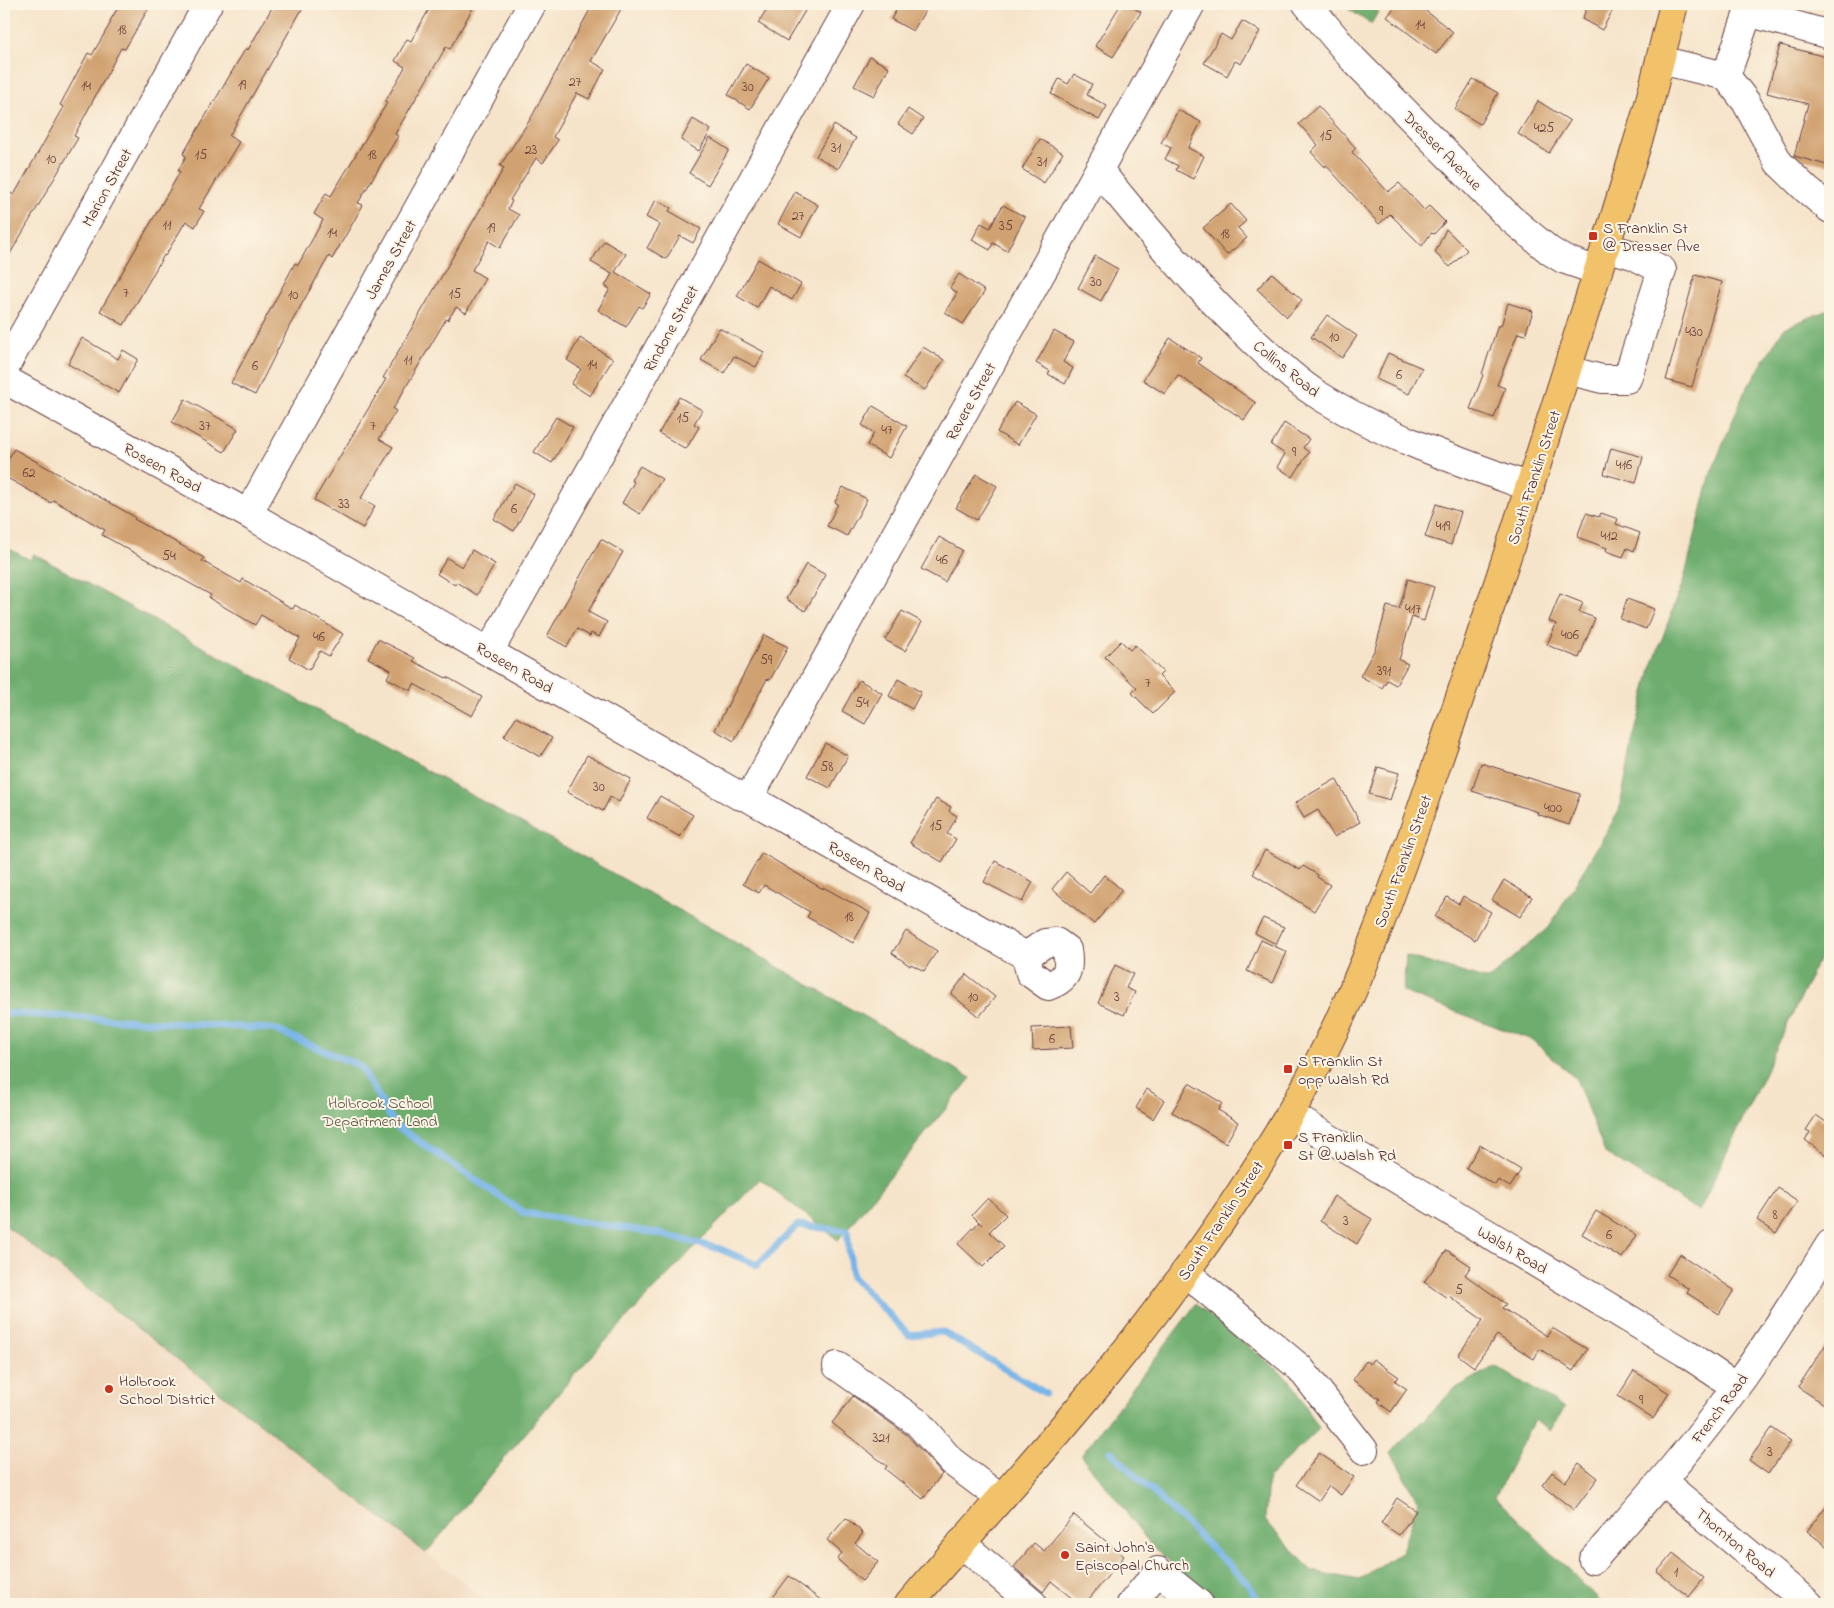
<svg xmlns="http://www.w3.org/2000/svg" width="1834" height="1608" viewBox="0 0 1834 1608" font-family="'Indie Flower',sans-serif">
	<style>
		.built { fill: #f0d6bc }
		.forest { fill: #6ead6e; stroke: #5c664c }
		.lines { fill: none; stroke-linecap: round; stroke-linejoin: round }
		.stream { stroke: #76b3e8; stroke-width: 7 }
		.building { fill: #d1a271 }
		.minor-casing { stroke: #643d43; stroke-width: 30 }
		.major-casing { stroke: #643d43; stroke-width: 30 }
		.minor { stroke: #fff; stroke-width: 28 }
		.major { stroke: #f2c26a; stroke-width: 28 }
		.poi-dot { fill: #c8321e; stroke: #fcf5e5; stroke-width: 2 }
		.labels { text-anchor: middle; stroke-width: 4; stroke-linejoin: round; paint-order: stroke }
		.number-label { font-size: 14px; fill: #6c403c }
		.street-label { font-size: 16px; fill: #4a1f2b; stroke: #fcf5e5 }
		.poi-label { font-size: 16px; fill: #4a1f2b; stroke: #fcf5e5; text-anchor: start }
		.park-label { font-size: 16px; fill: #5d5244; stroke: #fcf5e5 }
	</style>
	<rect width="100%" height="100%" fill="#fcf5e5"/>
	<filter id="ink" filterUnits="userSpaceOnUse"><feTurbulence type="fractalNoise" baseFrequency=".02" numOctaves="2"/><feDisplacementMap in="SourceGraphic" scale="10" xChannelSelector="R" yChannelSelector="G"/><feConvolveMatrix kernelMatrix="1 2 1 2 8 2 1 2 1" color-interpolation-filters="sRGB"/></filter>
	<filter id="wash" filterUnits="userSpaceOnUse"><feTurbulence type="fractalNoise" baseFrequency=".0096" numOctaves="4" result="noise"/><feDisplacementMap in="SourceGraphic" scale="20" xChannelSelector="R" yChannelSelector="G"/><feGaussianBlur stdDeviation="1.12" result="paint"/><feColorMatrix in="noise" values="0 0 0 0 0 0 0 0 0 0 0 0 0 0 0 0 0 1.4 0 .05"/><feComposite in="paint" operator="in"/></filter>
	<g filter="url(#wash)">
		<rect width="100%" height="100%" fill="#f6e4ca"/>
		<!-- built -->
		<path class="built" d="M 4,1224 L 426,1553 L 491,1604 L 4,1604 Z"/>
		<!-- forest -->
		<path class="forest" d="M 1348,4 L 1383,4 L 1371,24 L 1347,8 Z
			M 1830,309 L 1830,935 L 1699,1211 L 1605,1153 L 1576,1079 L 1532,1040 L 1403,992 L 1406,956 L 1488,980 L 1550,926 L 1619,811 L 1633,740 L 1651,669 L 1684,579 L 1711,473 L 1744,393 L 1784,328 Z
			M 4,546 L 30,560 L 34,554 L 665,902 L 971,1078 L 838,1240 L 760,1179 L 643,1301 L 574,1375 L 426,1553 L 4,1224 Z
			M 1196,1304 L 1291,1381 L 1319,1429 L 1268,1478 L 1265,1520 L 1312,1571 L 1359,1580 L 1402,1551 L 1418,1501 L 1391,1452 L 1453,1390 L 1495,1366 L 1565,1408 L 1550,1431 L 1534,1420 L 1495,1497 L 1603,1604 L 1204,1604 L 1201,1590 L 1150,1544 L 1111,1492 L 1081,1456 Z"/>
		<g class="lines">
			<!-- stream -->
			<path class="stream" d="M 4,1013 L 273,1029 L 360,1066 L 395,1125 L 524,1213 L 656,1233 L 720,1249 L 757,1265 L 798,1225 L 847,1231 L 852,1277 L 909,1335 L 943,1332 L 1045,1393
				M 1110,1451 L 1248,1583 L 1258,1604"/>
		</g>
		<g id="blocks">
			<!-- building -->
			<path class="building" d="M 120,4 L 151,4 L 125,49 L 121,48 L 74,136 L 78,138 L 4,264 L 4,189 L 14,195 L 64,107 L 60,105 L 88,53 L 92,55 L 111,22 L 110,21 Z
				M 274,4 L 305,4 L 229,136 L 239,142 L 199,209 L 204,211 L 195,227 L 186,221 L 165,256 L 164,255 L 124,325 L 100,311 L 180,172 L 178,171 L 186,156 L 183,154 L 246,48 L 248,50 Z
				M 432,4 L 475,4 L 450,49 L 446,47 L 395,134 L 398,136 L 358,203 L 363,205 L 332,259 L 329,256 L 290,325 L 255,395 L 231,383 L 295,263 L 298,265 L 323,220 L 314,214 L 326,193 L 331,196 L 387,103 L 385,102 L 405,67 L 395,61 L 407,39 L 411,41 Z
				M 593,4 L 624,4 L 591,61 L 605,69 L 589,99 L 577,93 L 553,137 L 558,140 L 543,163 L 536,158 L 510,200 L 512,201 L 508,209 L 519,215 L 500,248 L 489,241 L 472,270 L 485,278 L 466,313 L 456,307 L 448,320 L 446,319 L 393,409 L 396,411 L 379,439 L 393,447 L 361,498 L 375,506 L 363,528 L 314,500 L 386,379 L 383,378 L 504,168 L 500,166 L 531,118 Z
				M 770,4 L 809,4 L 787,41 L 758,23 Z
				M 900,4 L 929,4 L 913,31 L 891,19 Z
				M 1121,4 L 1126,4 L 1141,12 L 1113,57 L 1095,46 Z
				M 1397,4 L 1417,4 L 1453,32 L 1436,54 L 1387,17 Z
				M 1589,4 L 1616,4 L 1602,30 L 1582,19 Z
				M 1242,21 L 1260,31 L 1241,64 L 1235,61 L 1227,76 L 1204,63 L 1221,34 L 1231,40 Z
				M 1780,45 L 1830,58 L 1830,166 L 1794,156 L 1808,104 L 1767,93 Z
				M 870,57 L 889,67 L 874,96 L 854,86 Z
				M 746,64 L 769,78 L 750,109 L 728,95 Z
				M 1074,74 L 1092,84 L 1087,95 L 1107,106 L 1099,120 L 1051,94 L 1059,79 L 1068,84 Z
				M 1473,79 L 1498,93 L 1480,124 L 1455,109 Z
				M 1538,101 L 1570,121 L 1549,153 L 1518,134 Z
				M 1318,106 L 1356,148 L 1352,152 L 1388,192 L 1399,183 L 1424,210 L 1429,206 L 1445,222 L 1434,234 L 1431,233 L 1422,246 L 1390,214 L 1379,224 L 1326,165 L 1325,167 L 1311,152 L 1318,145 L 1299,124 Z
				M 908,109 L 923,119 L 913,134 L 898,124 Z
				M 1178,110 L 1201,122 L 1188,148 L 1204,156 L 1193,179 L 1176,170 L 1178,166 L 1165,159 L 1171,148 L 1161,143 Z
				M 693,119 L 711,130 L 699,151 L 681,140 Z
				M 834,125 L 856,138 L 838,169 L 816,156 Z
				M 710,138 L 729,150 L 708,185 L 689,173 Z
				M 1040,139 L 1063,153 L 1044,183 L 1022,169 Z
				M 795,192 L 818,205 L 801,237 L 778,224 Z
				M 656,200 L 671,208 L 669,211 L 701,229 L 693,243 L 680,236 L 666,259 L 647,248 L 660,225 L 646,217 Z
				M 1231,204 L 1246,221 L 1238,228 L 1247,238 L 1227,255 L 1203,228 Z
				M 1003,205 L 1025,217 L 1007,251 L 993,243 L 990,250 L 972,240 L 981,223 L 990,228 Z
				M 1446,229 L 1467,250 L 1450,267 L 1435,253 Z
				M 604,241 L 626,254 L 615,272 L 651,294 L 642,308 L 639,306 L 626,327 L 598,310 L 610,289 L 605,286 L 612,274 L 591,262 Z
				M 1095,256 L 1118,269 L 1101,301 L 1078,288 Z
				M 758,259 L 801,284 L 792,300 L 769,286 L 757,308 L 737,296 Z
				M 1272,273 L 1302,300 L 1287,317 L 1257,289 Z
				M 959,274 L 985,291 L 963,324 L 945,312 L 957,293 L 950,288 Z
				M 1695,275 L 1722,282 L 1692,387 L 1666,380 Z
				M 1508,303 L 1533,311 L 1525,335 L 1518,333 L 1497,385 L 1505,388 L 1494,418 L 1470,409 L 1483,375 L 1482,374 L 1498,325 L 1501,326 Z
				M 1327,315 L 1357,336 L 1342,358 L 1311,337 Z
				M 719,328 L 764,352 L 756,367 L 734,356 L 724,373 L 701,360 Z
				M 1054,331 L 1074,342 L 1063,362 L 1073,368 L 1065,384 L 1048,374 L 1050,371 L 1036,363 Z
				M 82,338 L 118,359 L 123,350 L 138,359 L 119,393 L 68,364 Z
				M 580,338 L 613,359 L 590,396 L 571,384 L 581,369 L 567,360 Z
				M 1170,338 L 1201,358 L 1198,363 L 1256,403 L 1244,420 L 1178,375 L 1165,394 L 1143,380 Z
				M 923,347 L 944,360 L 925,390 L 903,378 Z
				M 1388,353 L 1422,368 L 1409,394 L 1376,379 Z
				M 679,397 L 702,410 L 694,424 L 699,427 L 686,449 L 659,433 Z
				M 185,399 L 238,429 L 224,452 L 172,422 Z
				M 1015,402 L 1036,414 L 1018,445 L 997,432 Z
				M 873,406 L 907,426 L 889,458 L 867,445 L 874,433 L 862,425 Z
				M 556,417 L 573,427 L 552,463 L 534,452 Z
				M 1284,423 L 1309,439 L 1303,448 L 1309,452 L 1293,477 L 1277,467 L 1285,454 L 1271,445 Z
				M 1611,448 L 1643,457 L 1636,483 L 1604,474 Z
				M 14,449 L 135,517 L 134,519 L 204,558 L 202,561 L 241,583 L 243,579 L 293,609 L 295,605 L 343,634 L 329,656 L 320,651 L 309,670 L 289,658 L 300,638 L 261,615 L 255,625 L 209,598 L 211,595 L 102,535 L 105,530 L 53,500 L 51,503 L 4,476 L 4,467 Z
				M 640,466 L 662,479 L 640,514 L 622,503 L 634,482 L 631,480 Z
				M 976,474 L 997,486 L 977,520 L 956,508 Z
				M 515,483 L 534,494 L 514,531 L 494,519 Z
				M 843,487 L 867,499 L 847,536 L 827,526 L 838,504 L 835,502 Z
				M 1436,504 L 1461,512 L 1451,545 L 1425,537 Z
				M 1586,513 L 1599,517 L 1601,513 L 1618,519 L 1616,524 L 1640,533 L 1634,551 L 1627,548 L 1623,557 L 1606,551 L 1607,548 L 1577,537 Z
				M 939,537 L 962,550 L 945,582 L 921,569 Z
				M 601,539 L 623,552 L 588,612 L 607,622 L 599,637 L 591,633 L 590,636 L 577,629 L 567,647 L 547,636 Z
				M 472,550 L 495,564 L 477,595 L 456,582 L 455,585 L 437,574 L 447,558 L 462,567 Z
				M 806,564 L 826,575 L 805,611 L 786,599 Z
				M 1408,579 L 1434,587 L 1424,621 L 1412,617 L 1399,660 L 1408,664 L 1396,685 L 1387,680 L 1382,688 L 1360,676 L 1375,649 L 1387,606 L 1399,609 Z
				M 1560,594 L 1583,603 L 1579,612 L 1595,618 L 1579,658 L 1547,645 L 1556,624 L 1549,621 Z
				M 1627,599 L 1654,609 L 1646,629 L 1620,619 Z
				M 902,611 L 922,622 L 905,651 L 885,640 Z
				M 764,635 L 788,647 L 770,680 L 767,679 L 734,741 L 715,730 Z
				M 378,639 L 415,658 L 413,661 L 446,678 L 447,677 L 482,697 L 472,716 L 414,684 L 411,691 L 387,678 L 391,670 L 368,658 Z
				M 1121,641 L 1130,650 L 1135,645 L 1163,672 L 1159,676 L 1175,692 L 1153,714 L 1132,693 L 1137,688 L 1105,657 Z
				M 898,679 L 921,692 L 912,709 L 889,696 Z
				M 859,680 L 882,693 L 865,724 L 842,711 Z
				M 516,717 L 552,738 L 540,757 L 504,736 Z
				M 825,743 L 848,756 L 830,788 L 807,776 Z
				M 587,755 L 631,779 L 619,802 L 610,797 L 603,811 L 567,792 Z
				M 1481,763 L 1580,794 L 1569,825 L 1537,814 L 1538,812 L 1472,791 Z
				M 1378,767 L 1399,773 L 1390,800 L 1369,794 Z
				M 1336,779 L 1360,822 L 1334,837 L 1318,810 L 1304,818 L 1295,803 Z
				M 660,796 L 693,815 L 680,837 L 647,818 Z
				M 936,799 L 951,807 L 949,811 L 957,816 L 947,834 L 956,839 L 942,862 L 910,843 Z
				M 1265,850 L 1300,870 L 1303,866 L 1318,875 L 1317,877 L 1330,885 L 1314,911 L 1253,874 L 1255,871 L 1254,870 Z
				M 762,853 L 823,889 L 823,887 L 870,913 L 853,943 L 807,917 L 810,912 L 764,885 L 759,893 L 743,884 Z
				M 995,861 L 1033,882 L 1022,902 L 984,882 Z
				M 1066,872 L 1090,893 L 1104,875 L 1122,890 L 1094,924 L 1052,889 Z
				M 1504,880 L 1532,897 L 1520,917 L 1492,900 Z
				M 1463,896 L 1491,912 L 1475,940 L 1435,917 L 1447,897 L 1459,904 Z
				M 1263,918 L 1284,927 L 1276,944 L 1255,933 Z
				M 906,931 L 937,951 L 924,971 L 911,964 L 910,966 L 892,953 Z
				M 1261,940 L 1287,952 L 1273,983 L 1247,971 Z
				M 1115,965 L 1133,974 L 1126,988 L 1135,992 L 1124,1015 L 1098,1003 Z
				M 966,974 L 995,997 L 979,1017 L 951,994 Z
				M 1071,1026 L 1073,1048 L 1033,1050 L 1032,1028 Z
				M 1189,1083 L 1222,1103 L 1218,1110 L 1238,1122 L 1226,1143 L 1172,1112 Z
				M 1147,1089 L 1164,1100 L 1153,1119 L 1136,1108 Z
				M 1816,1115 L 1830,1125 L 1830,1158 L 1805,1140 L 1810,1132 L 1806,1130 Z
				M 1480,1145 L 1521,1170 L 1510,1187 L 1498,1180 L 1495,1185 L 1466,1168 Z
				M 1778,1188 L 1798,1201 L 1776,1233 L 1757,1220 Z
				M 1334,1196 L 1372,1219 L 1357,1244 L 1320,1221 Z
				M 988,1198 L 1006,1215 L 989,1232 L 1004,1246 L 983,1267 L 958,1244 L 979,1222 L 982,1225 L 972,1215 Z
				M 1596,1211 L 1636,1235 L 1622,1258 L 1582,1234 Z
				M 1447,1250 L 1471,1266 L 1465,1275 L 1506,1304 L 1502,1308 L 1547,1336 L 1552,1328 L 1587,1349 L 1573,1371 L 1540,1349 L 1534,1359 L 1497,1335 L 1474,1367 L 1458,1355 L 1483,1320 L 1449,1296 L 1447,1298 L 1424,1282 Z
				M 1680,1254 L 1734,1290 L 1719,1314 L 1687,1293 L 1689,1289 L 1667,1275 Z
				M 1830,1338 L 1830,1408 L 1798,1387 Z
				M 1373,1359 L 1399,1377 L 1395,1381 L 1407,1389 L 1391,1412 L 1378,1402 L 1380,1399 L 1353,1380 L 1366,1361 L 1370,1364 Z
				M 1634,1371 L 1669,1393 L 1653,1419 L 1618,1396 Z
				M 853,1396 L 907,1435 L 942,1474 L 923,1499 L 885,1469 L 887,1466 L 832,1423 Z
				M 1772,1428 L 1791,1441 L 1768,1474 L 1749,1460 Z
				M 1319,1453 L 1354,1477 L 1341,1495 L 1329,1486 L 1319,1501 L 1296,1485 Z
				M 1579,1463 L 1598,1478 L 1574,1510 L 1542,1485 L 1552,1472 L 1565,1482 Z
				M 1397,1498 L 1416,1511 L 1399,1535 L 1381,1523 Z
				M 1830,1501 L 1830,1549 L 1807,1531 Z
				M 1074,1515 L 1124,1556 L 1085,1604 L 1079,1604 L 1051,1581 L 1043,1592 L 1014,1567 L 1034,1543 L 1044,1551 Z
				M 846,1518 L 863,1533 L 855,1543 L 878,1562 L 862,1581 L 837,1559 L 842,1553 L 827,1540 Z
				M 1673,1553 L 1704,1578 L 1689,1597 L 1657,1572 Z
				M 789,1576 L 826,1604 L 768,1604 Z"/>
		</g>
	</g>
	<g filter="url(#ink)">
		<use href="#blocks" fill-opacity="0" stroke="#643d43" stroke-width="1"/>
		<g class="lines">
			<!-- minor casing -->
			<g class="minor-casing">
				<path id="minor" d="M 1307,4 L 1353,59 L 1510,218 L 1550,251 L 1563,259 L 1598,271
					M 1748,12 L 1830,35
					M 1660,60 L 1726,76 L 1746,102 L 1779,163 L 1807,190 L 1830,209
					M 1726,76 L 1751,4
					M 1099,170 C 1149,232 1201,293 1260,347 C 1277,363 1295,380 1315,393 C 1381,435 1457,461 1530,487
					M 4,369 L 208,4
					M 1567,370 L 1602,379 L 1627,379 L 1662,270 L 1633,255 L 1606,247
					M 4,379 L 248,514 L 738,795 L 749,798 L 1026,956 L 1030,973 L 1048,986 C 1068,979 1070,969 1067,950 L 1056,942 L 1045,943 L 1026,956
					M 248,514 L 532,4
					M 489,652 L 851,4
					M 749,798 L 1191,4
					M 1289,1114 L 1684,1352 L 1736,1387
					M 1185,1272 L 1300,1368 L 1364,1450
					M 837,1366 L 918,1423 L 951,1461 L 1000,1498
					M 1662,1481 L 1809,1604
					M 961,1543 L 1033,1604
					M 1593,1560 C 1642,1504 1692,1448 1736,1387 C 1770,1341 1800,1292 1830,1244
					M 1131,1604 L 1158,1571 L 1199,1604"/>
			</g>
			<!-- major casing -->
			<g class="major-casing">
				<path id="major" d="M 909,1604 C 974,1527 1043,1453 1107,1374 C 1179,1285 1246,1191 1303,1091 C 1367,977 1407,850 1450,726 C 1514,540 1573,353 1631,164 L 1648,108 L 1674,4"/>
			</g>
			<!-- minor -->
			<use href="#minor" class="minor"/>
			<!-- major -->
			<use href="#major" class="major"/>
		</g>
	</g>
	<!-- markers -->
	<g class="poi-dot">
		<rect x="1588" y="231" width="10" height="10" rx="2.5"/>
		<rect x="1283" y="1064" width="10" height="10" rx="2.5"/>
		<rect x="1283" y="1140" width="10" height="10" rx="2.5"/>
		<circle cx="109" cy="1389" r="5"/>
		<circle cx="1065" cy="1555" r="5"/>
	</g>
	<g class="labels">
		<!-- number labels -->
		<g class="number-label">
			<text x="1420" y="29">14</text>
			<text x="122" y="34">18</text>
			<text x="575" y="86">27</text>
			<text x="242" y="89">19</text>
			<text x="86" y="90">14</text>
			<text x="748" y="91">30</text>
			<text x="1544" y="132">425</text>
			<text x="1326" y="140">15</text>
			<text x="836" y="152">31</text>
			<text x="531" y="154">23</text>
			<text x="201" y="159">15</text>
			<text x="372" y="159">18</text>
			<text x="51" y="163">10</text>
			<text x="1042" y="166">31</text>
			<text x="1381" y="215">9</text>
			<text x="798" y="220">27</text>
			<text x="167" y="229">11</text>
			<text x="1006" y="230">35</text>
			<text x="491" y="232">19</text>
			<text x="332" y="237">14</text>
			<text x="1225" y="238">18</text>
			<text x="1096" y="286">30</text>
			<text x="126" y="297">7</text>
			<text x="455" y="298">15</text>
			<text x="293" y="299">10</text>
			<text x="1694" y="336">430</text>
			<text x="1334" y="341">10</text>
			<text x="408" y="364">11</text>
			<text x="592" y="369">14</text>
			<text x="255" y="370">6</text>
			<text x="1399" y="379">6</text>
			<text x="683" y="422">15</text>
			<text x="205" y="430">37</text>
			<text x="373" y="430">7</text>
			<text x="887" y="434">47</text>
			<text x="1294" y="456">9</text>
			<text x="1624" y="469">416</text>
			<text x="29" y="477">62</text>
			<text x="344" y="508">33</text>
			<text x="514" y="513">6</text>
			<text x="1443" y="530">419</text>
			<text x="1609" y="540">412</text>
			<text x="169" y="560">54</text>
			<text x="942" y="564">46</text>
			<text x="1413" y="613">417</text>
			<text x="1570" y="639">406</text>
			<text x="319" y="641">46</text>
			<text x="766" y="664">59</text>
			<text x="1384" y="675">391</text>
			<text x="1148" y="687">7</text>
			<text x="862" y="707">54</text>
			<text x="827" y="771">58</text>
			<text x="599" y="791">30</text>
			<text x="1553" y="812">400</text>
			<text x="936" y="830">15</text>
			<text x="849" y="921">18</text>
			<text x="973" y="1001">10</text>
			<text x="1117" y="1001">3</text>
			<text x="1052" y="1043">6</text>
			<text x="1775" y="1219">8</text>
			<text x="1346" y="1225">3</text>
			<text x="1609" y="1239">6</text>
			<text x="1459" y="1294">5</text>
			<text x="1641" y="1404">9</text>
			<text x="881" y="1442">321</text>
			<text x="1770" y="1456">3</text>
			<text x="1676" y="1576">1</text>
		</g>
		<!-- street labels -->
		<g class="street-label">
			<text transform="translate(1443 150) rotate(45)" y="6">Dresser Avenue</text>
			<text transform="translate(106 187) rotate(-61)" y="6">Marion Street</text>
			<text transform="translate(390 259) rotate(-61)" y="6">James Street</text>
			<text transform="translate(670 328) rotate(-61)" y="6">Rindone Street</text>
			<text transform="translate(1287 368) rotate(39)" y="6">Collins Road</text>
			<text transform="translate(970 401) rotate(-61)" y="6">Revere Street</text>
			<text transform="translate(163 467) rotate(29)" y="6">Roseen Road</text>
			<text transform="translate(1533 477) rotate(-72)" y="6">South Franklin Street</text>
			<text transform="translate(515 667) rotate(30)" y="6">Roseen Road</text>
			<text transform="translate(1402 861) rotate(-70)" y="6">South Franklin Street</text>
			<text transform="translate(867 866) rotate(30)" y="6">Roseen Road</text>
			<text transform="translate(1220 1220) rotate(-56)" y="6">South Franklin Street</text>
			<text transform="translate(1513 1249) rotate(31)" y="6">Walsh Road</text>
			<text transform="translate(1719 1408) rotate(-53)" y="6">French Road</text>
			<text transform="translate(1736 1542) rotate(40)" y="6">Thornton Road</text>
		</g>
		<!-- poi labels -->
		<g class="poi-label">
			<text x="1603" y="233">S Franklin St<tspan x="1603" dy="18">@ Dresser Ave</tspan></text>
			<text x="1298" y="1066">S Franklin St<tspan x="1298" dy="18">opp Walsh Rd</tspan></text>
			<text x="1298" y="1142">S Franklin<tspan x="1298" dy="18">St @ Walsh Rd</tspan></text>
			<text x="119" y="1386">Holbrook<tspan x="119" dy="18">School District</tspan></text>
			<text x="1075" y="1552">Saint John's<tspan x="1075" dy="18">Episcopal Church</tspan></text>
		</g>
		<!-- park labels -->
		<g class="park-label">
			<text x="380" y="1108">Holbrook School<tspan x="380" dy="18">Department Land</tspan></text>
		</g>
	</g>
	<!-- margin -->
	<rect width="1834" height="1608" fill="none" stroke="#fcf5e5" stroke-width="20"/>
</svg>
